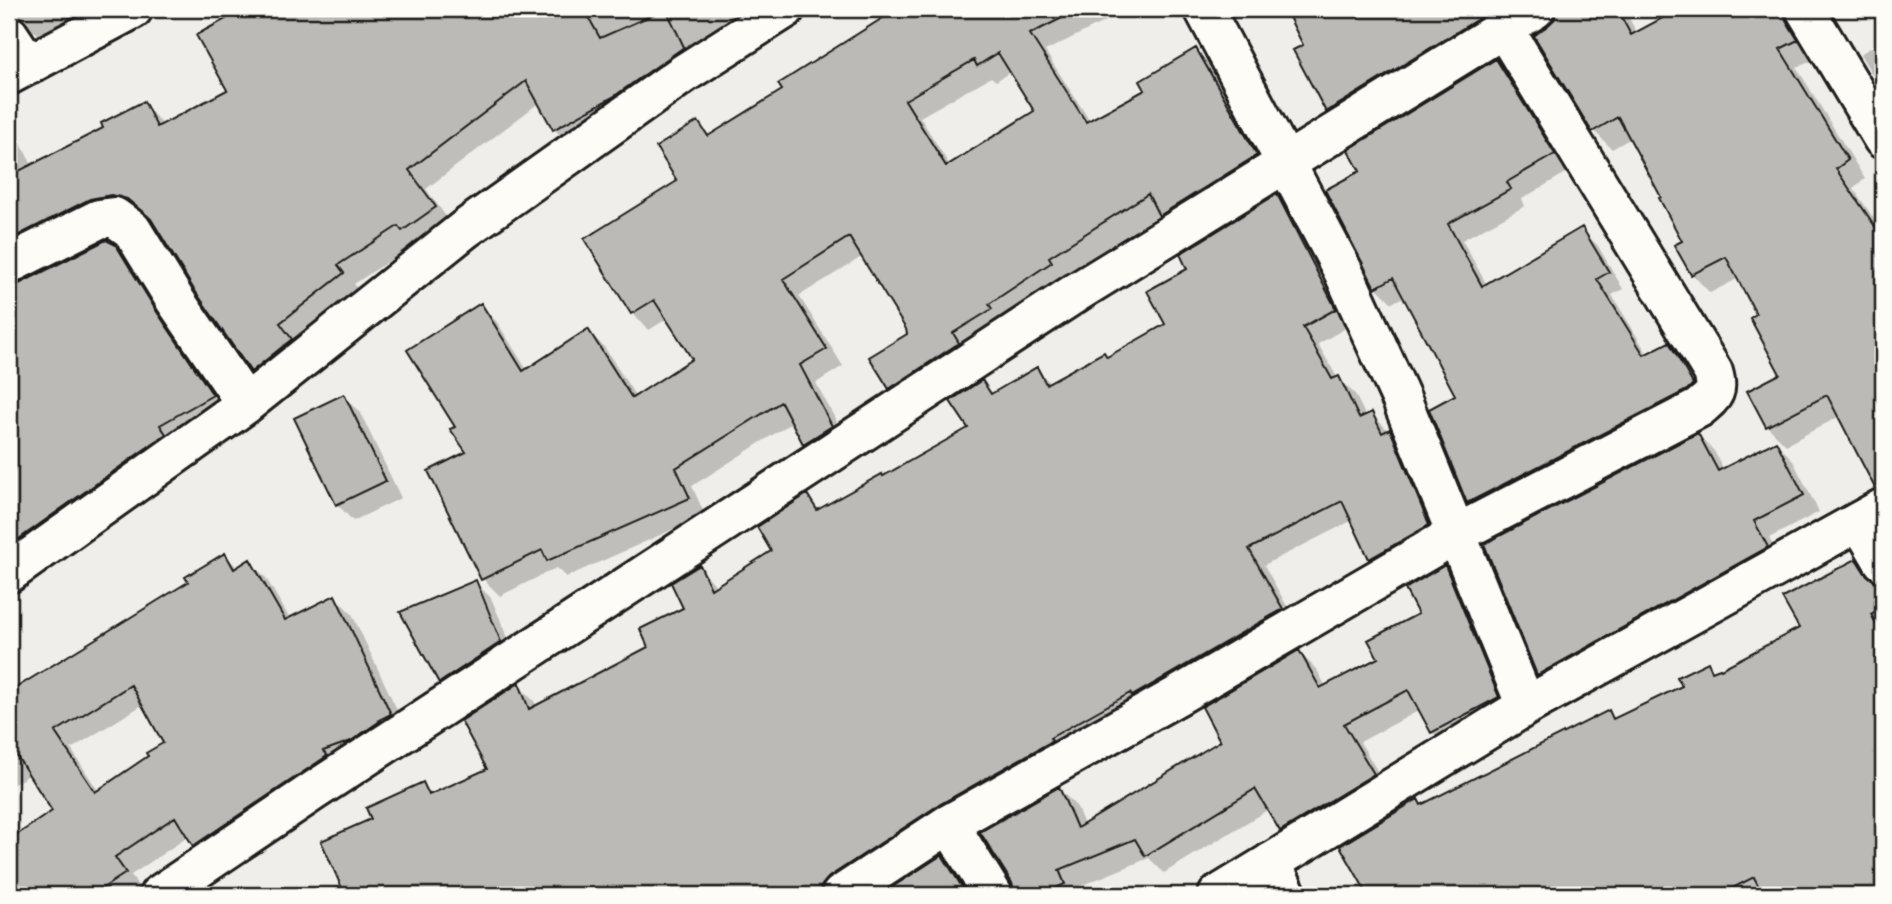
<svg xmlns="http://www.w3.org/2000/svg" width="1892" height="904" viewBox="0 0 1892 904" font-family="Mynerve,sans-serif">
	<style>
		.shadow { fill: #0003; fill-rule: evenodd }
		.building { fill: #bbbab6; stroke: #1c1c1c; stroke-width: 2; fill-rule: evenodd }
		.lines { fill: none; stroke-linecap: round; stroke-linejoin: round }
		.street-casing { stroke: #1c1c1c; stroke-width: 44 }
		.street { stroke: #fdfcf7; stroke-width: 38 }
	</style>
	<rect width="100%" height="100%" fill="#f0eeea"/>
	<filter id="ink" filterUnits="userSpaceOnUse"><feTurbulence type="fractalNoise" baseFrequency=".0143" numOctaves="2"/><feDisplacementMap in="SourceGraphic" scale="14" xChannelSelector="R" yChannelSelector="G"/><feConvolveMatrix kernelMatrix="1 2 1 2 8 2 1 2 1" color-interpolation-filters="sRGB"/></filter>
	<g filter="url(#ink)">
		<!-- shadow -->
		<path class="shadow" d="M 9,9 L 104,9 L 55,53 L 36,32 L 26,31 L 9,42 Z
			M 247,9 L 777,9 L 572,147 L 554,129 L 540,102 L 426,189 L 453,226 L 422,248 L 416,243 L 354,284 L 360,292 L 270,389 L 252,371 L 156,224 L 147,217 L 130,213 L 9,270 L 9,121 L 32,165 L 105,129 L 144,104 L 164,126 L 230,91 L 198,36 Z
			M 900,9 L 1130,9 L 1045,51 L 1090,121 L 1147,90 L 1196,50 L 1213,67 L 1272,173 L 1177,231 L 1160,214 L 1065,274 L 1068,280 L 908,404 L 891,387 L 909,335 L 908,328 L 863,256 L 799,296 L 843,366 L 816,383 L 848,443 L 822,460 L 805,443 L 793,422 L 692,486 L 705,515 L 566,577 L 556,568 L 500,596 L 483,579 L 468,453 L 457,427 L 480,305 L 497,322 L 527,370 L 588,331 L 605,348 L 636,397 L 694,360 L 668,318 L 649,330 L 632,313 L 586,240 L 679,181 L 698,123 L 711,136 L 784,91 L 878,21 ZM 1012,71 L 1037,112 L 950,166 L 920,117 L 991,77 L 996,81 Z
			M 1234,9 L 1265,9 L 1245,19 Z
			M 1287,9 L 1371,10 L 1541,9 L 1346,130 L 1328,111 L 1295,51 L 1305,46 Z
			M 1559,9 L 1624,9 L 1637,33 L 1683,9 L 1812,9 L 1815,59 L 1797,68 L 1865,179 L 1853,188 L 1883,232 L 1883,487 L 1868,471 L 1840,416 L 1786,445 L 1767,426 L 1750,392 L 1782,375 L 1758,315 L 1739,278 L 1710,293 L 1692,274 L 1684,242 L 1631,138 L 1612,149 L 1594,131 L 1555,21 Z
			M 1837,9 L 1853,9 L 1843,14 Z
			M 1883,40 L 1883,93 L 1860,54 Z
			M 1496,61 L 1512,77 L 1569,171 L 1522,199 L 1525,206 L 1462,240 L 1487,285 L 1582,230 L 1598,246 L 1623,289 L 1612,295 L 1648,355 L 1669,344 L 1685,360 L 1708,400 L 1485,518 L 1469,502 L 1431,410 L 1457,396 L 1405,296 L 1392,303 L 1376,287 L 1362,172 Z
			M 1277,196 L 1293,212 L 1351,325 L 1318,344 L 1338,379 L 1355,394 L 1366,417 L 1371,414 L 1406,447 L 1444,541 L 1387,574 L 1371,558 L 1353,520 L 1264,565 L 1298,626 L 843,895 L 343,895 L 346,894 L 373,820 L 422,784 L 433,795 L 489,769 L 518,685 L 534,701 L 537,707 L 651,647 L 686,609 L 700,567 L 717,587 L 774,552 L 807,497 L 820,510 L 884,478 L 970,429 L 982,382 L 994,394 L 1037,369 L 1051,384 L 1108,358 L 1167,324 L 1190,270 Z
			M 115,247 L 131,263 L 172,330 L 227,411 L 9,573 L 9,305 L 88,256 Z
			M 344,396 L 360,412 L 401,498 L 353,521 L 337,504 L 297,419 Z
			M 1698,435 L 1714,451 L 1724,470 L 1776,443 L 1792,459 L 1819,512 L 1769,538 L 1783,564 L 1555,690 L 1538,674 Z
			M 225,555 L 238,568 L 249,561 L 266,578 L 290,619 L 335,597 L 352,614 L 407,731 L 211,861 L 189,836 L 131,875 L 141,890 L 133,895 L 9,895 L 9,842 L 54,811 L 29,775 L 9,787 L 9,694 L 191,582 ZM 144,704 L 166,743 L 99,792 L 71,749 Z
			M 1856,561 L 1877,583 L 1883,584 L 1883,895 L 1340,895 L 1362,882 L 1418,801 L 1423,806 L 1609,713 L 1616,720 L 1685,687 L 1708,664 L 1715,672 L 1801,629 Z
			M 1445,568 L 1463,585 L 1515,715 L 1450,750 L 1432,732 L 1420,710 L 1360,742 L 1390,792 L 1299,848 L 1281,830 L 1269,809 L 1164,873 L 1149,858 L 1075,888 L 1078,895 L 1017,895 L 1013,883 L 1059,789 L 1077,807 L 1084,825 L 1222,742 L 1299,652 L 1317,670 L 1326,687 L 1380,659 L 1420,615 Z
			M 475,582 L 491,598 L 517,659 L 457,698 L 441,682 Z
			M 942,857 L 958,873 L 972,895 L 884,895 Z"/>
		<!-- building -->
		<path class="building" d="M 244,9 L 584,9 L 600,38 L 666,9 L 684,47 L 613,97 L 553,130 L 526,81 L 409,170 L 436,207 L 402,231 L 398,226 L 338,265 L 344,273 L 280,323 L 292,339 L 251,372 L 193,288 L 151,219 L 127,199 L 111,195 L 90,199 L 9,240 L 9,176 L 103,128 L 101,123 L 144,101 L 157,127 L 227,90 L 196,35 Z
			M 897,9 L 1080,9 L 1030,34 L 1086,122 L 1145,90 L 1140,81 L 1196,48 L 1257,155 L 1159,216 L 1148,194 L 1049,257 L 1052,262 L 989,304 L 992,309 L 953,333 L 959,343 L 889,389 L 869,357 L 907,334 L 906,329 L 849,237 L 783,279 L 827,349 L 800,365 L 832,426 L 803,444 L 781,402 L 676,468 L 690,498 L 547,561 L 542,550 L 481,580 L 428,471 L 466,452 L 450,429 L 455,427 L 407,350 L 481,303 L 523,371 L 588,329 L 632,398 L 692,359 L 654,300 L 631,314 L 584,239 L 677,181 L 656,147 L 698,121 L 708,136 L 782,90 L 778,84 ZM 998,53 L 1034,111 L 946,166 L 905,100 L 974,60 L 977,66 Z
			M 1285,9 L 1494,9 L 1326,112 L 1293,50 L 1303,45 Z
			M 1557,9 L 1617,9 L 1631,35 L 1679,9 L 1783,9 L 1786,20 L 1798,40 L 1780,49 L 1848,160 L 1836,169 L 1883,238 L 1883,486 L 1875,488 L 1827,395 L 1766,427 L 1747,391 L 1780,374 L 1750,318 L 1756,314 L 1726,257 L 1691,275 L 1674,245 L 1682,241 L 1659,198 L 1661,197 L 1618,117 L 1592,132 L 1534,36 L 1554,20 Z
			M 1496,59 L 1555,154 L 1507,182 L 1511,189 L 1448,224 L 1482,286 L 1582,227 L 1609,272 L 1597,279 L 1644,355 L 1669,342 L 1693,384 L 1687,390 L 1467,503 L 1429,409 L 1455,395 L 1393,278 L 1375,288 L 1325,190 L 1360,171 L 1348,150 Z
			M 1277,194 L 1336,309 L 1303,327 L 1332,379 L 1339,376 L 1359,418 L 1372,412 L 1382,433 L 1390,429 L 1429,525 L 1369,559 L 1342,501 L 1249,549 L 1283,609 L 1132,696 L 1130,693 L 1050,738 L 1052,741 L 937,806 L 829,877 L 822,885 L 819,895 L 345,895 L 321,841 L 371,819 L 366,808 L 423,782 L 429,795 L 487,769 L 461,721 L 519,683 L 529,709 L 648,647 L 640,629 L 683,608 L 671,583 L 700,565 L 711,589 L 771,551 L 757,527 L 807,494 L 817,510 L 882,474 L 883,476 L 968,428 L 950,401 L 982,380 L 991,394 L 1037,367 L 1046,384 L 1104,352 L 1107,357 L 1165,324 L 1147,291 L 1187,269 L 1180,254 Z
			M 106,240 L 116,245 L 157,312 L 213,395 L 160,425 L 166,434 L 9,546 L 9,286 L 19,284 Z
			M 344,394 L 386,481 L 336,505 L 294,418 Z
			M 1698,433 L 1718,471 L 1776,441 L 1804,495 L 1754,521 L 1768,547 L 1537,675 L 1484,544 Z
			M 225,553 L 234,569 L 250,559 L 285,620 L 335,595 L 391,714 L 379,720 L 380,721 L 351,741 L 323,751 L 327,756 L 193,846 L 175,817 L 115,857 L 126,873 L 92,895 L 9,895 L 9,840 L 52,811 L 9,744 L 9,692 L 188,582 L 185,577 ZM 131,685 L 163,743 L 146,753 L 148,756 L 95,792 L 55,732 Z
			M 1856,559 L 1865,573 L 1874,581 L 1883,598 L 1883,607 L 1871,614 L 1883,638 L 1883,895 L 1763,895 L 1754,877 L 1719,895 L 1368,895 L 1340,846 L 1418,799 L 1421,805 L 1609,710 L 1613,719 L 1682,686 L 1677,677 L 1708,662 L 1712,671 L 1720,668 L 1721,669 L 1799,628 L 1782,598 Z
			M 1445,565 L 1499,697 L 1431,733 L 1408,690 L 1344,724 L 1374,774 L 1280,831 L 1255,789 L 1145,856 L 1135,839 L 1059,870 L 1065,884 L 1040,895 L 1015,895 L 1012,883 L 980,832 L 1059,787 L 1077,828 L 1220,741 L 1202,707 L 1299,650 L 1320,688 L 1378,658 L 1368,640 L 1418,614 L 1405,589 Z
			M 476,580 L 501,642 L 439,683 L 400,612 Z
			M 942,855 L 967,895 L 880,895 Z"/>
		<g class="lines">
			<!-- street casing -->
			<g class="street-casing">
				<path id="street" d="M 1204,9 L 1343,271 L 1401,398 L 1526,706
					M 1805,9 L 1883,139
					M 9,35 L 29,65
					M 9,75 L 133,9
					M 9,264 L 99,219 L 114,217 L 132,230 L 175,300 L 246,404
					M 1860,522 L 1883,561
					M 9,573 L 246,404 L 465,229 L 683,74 L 785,9
					M 949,824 L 993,895
					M 1271,862 L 1287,895
					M 159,895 L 315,790 L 1077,292 L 1535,9
					M 841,895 L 949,824 L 1177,696 L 1456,534 L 1699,408 C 1714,395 1719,392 1713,372 L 1504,29
					M 1218,895 L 1526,706 L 1883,508"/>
			</g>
			<!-- street -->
			<use href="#street" class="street"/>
		</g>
	</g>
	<!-- margin -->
	<rect width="1892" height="904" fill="none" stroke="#fdfcf7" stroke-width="35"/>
	<rect x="18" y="18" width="1857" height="869" fill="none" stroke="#1c1c1c" stroke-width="2.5" filter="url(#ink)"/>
</svg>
